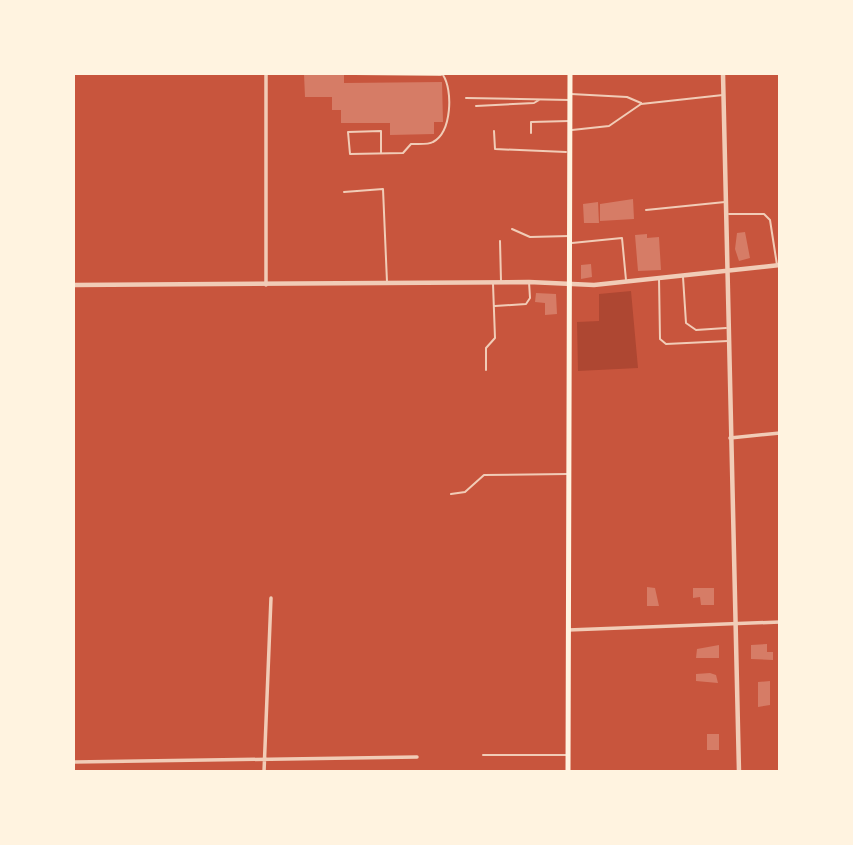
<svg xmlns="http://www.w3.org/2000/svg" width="853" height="845" viewBox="0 0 853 845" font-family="Barlow,sans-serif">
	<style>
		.green { fill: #ae4732 }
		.building { fill: #d67c66 }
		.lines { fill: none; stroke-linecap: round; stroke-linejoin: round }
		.service { stroke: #f1ccb7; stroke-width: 2 }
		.minor { stroke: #f1ccb7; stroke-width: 3.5 }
		.tertiary { stroke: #f1ccb7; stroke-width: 4.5 }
		.primary { stroke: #fff3e0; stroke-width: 5 }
	</style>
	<rect width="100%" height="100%" fill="#c8553d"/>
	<!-- green -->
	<path class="green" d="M 631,291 L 638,368 L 578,371 L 577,322 L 599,321 L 599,294 Z"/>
	<!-- building -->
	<path class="building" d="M 304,74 L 344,74 L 344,83 L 442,82 L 443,122 L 434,122 L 434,134 L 390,135 L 390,123 L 341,123 L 341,110 L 332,110 L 332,97 L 305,97 Z
		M 633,199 L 634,219 L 600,221 L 600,204 Z
		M 598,202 L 599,223 L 584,223 L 583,204 Z
		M 745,232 L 750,258 L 739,261 L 735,249 L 737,233 Z
		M 647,234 L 647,238 L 659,237 L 661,270 L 638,271 L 635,235 Z
		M 591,264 L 592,277 L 581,279 L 581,265 Z
		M 536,293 L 556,294 L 557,314 L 545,315 L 545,303 L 535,302 Z
		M 647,587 L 655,588 L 659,606 L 647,606 Z
		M 693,588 L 714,588 L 714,605 L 701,605 L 700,597 L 693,598 Z
		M 767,644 L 767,652 L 773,652 L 773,660 L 751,659 L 751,645 Z
		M 719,645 L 719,658 L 696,658 L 697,649 Z
		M 710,673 L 716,675 L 718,683 L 696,681 L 696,674 Z
		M 770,681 L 770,705 L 758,707 L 758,682 Z
		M 707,734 L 719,734 L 719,750 L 707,750 Z"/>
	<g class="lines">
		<!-- service -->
		<path class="service" d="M 355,74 L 441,75
			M 571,94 L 627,97 L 641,103
			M 466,98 L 569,100
			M 476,106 L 534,103 L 539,100
			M 572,130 L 609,126 L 641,104 L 723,95
			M 494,131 L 495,149 L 566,152
			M 531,133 L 531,122 L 569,121
			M 381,153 L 381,131 L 348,132 L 350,154 L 403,153 L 411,144 C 418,144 428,145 433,142 C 452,132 453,90 443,75
			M 344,192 L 383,189 L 387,282
			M 646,210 L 725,202
			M 729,214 L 764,214 L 770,220 L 777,265
			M 512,229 L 530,237 L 569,236
			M 500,241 L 501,281
			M 572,243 L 622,238 L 626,280
			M 683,277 L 686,323 L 696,330 L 726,328
			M 659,278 L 660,339 L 666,344 L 728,341
			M 495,306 L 526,304 L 530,298 L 529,282
			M 486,370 L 486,348 L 495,338 L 493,284
			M 451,494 L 465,492 L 484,475 L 567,474
			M 483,755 L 567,755"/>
		<!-- minor -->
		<path class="minor" d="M 266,285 L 266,74
			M 730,438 L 780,433
			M 568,630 L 780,622
			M 74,762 L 417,757
			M 264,772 L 271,598"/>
		<!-- tertiary -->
		<path class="tertiary" d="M 723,74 L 739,772
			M 74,285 L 529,282 L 594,285 L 780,265"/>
		<!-- primary -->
		<path class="primary" d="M 568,772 L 570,74"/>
	</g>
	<!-- border -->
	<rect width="853" height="845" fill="none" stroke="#fff3e0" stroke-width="150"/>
</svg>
